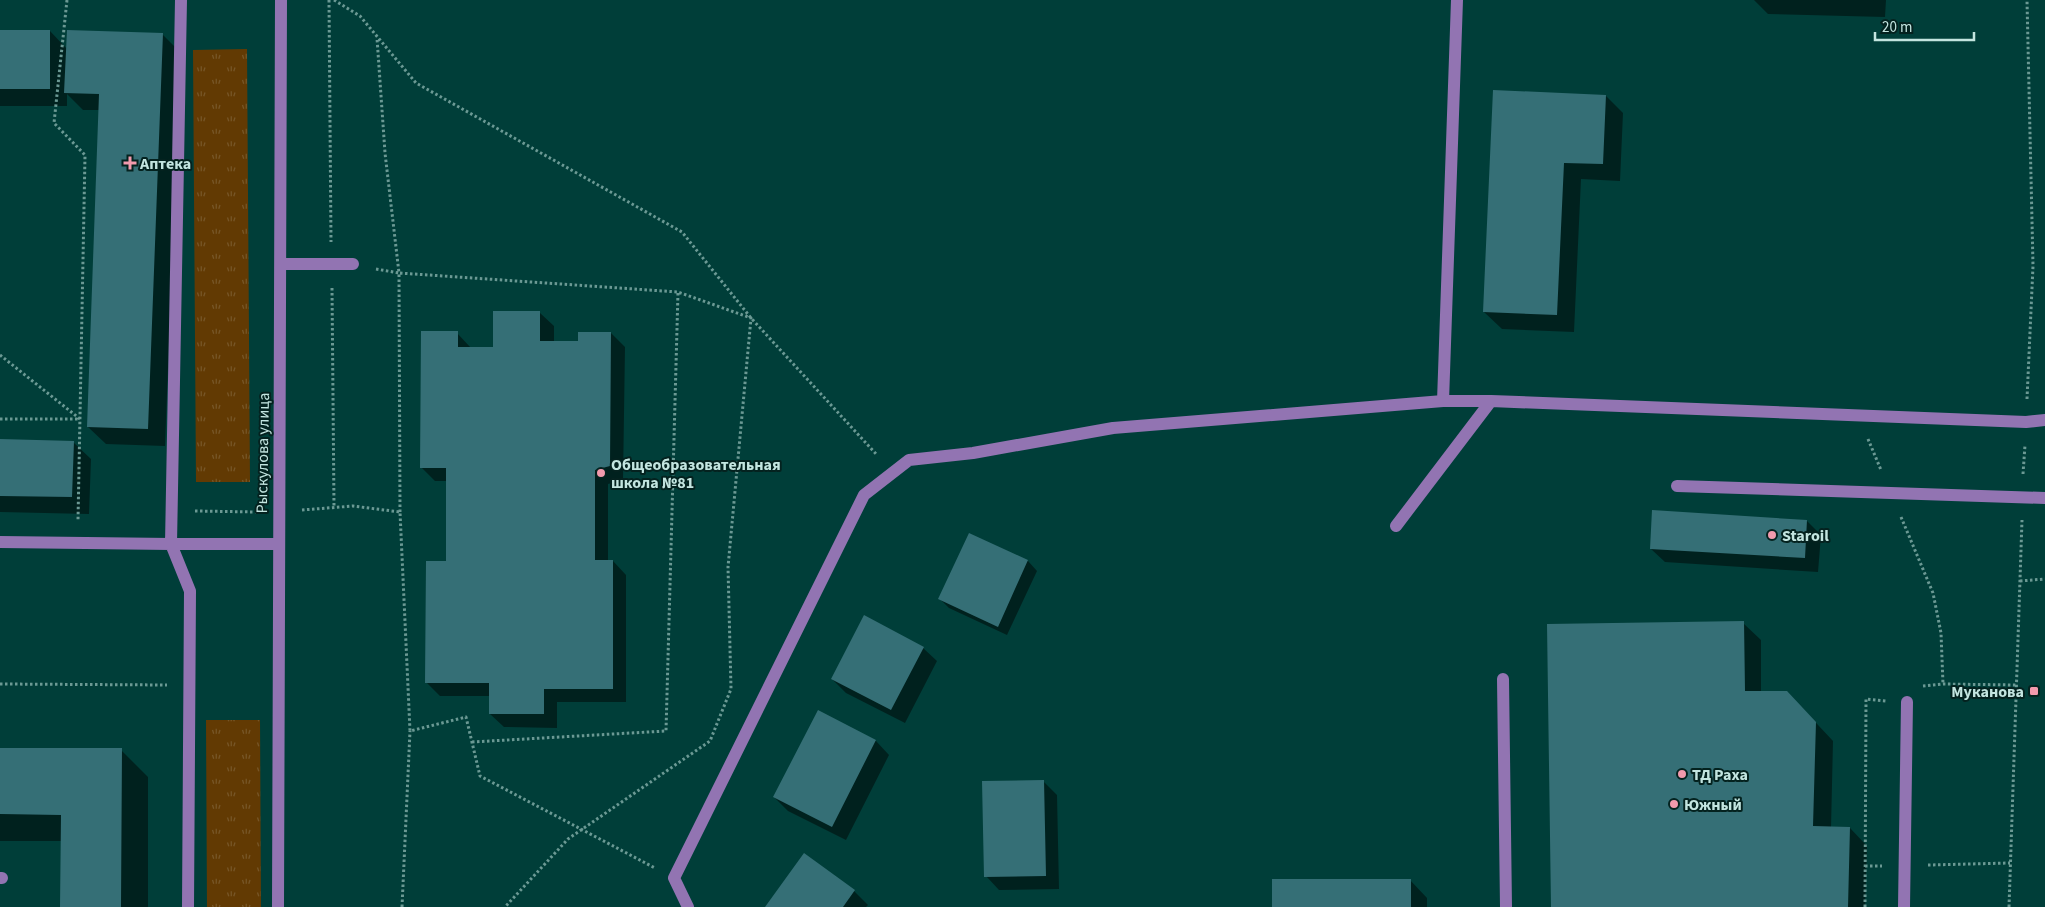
<svg xmlns="http://www.w3.org/2000/svg" width="2045" height="907" viewBox="0 0 2045 907" font-family="'Source Sans 3',sans-serif">
	<style>
		.grass { fill: url(#grass-tufts) }
		.shadow { fill: #0007 }
		.building { fill: #356f76 }
		.lines { fill: none; stroke-linecap: round; stroke-linejoin: round }
		.path { stroke: #6b9994; stroke-width: 3; stroke-dasharray: 2.5 2.5; stroke-linecap: butt }
		.minor { stroke: #9274b2; stroke-width: 12 }
		.poi-dot { fill: #f29aad; stroke: #04221f; stroke-width: 2 }
		.labels { text-anchor: middle; stroke-width: 4; stroke-linejoin: round; paint-order: stroke }
		.poi-label { font-size: 16px; font-weight: bold; fill: #c3e5e0; stroke: #04221f; text-anchor: start }
		.street-label { font-size: 16px; fill: #c3e5e0; stroke: #04221f }
	</style>
	<defs>
		<pattern id="grass-tufts" width="24" height="20" patternUnits="userSpaceOnUse" patternTransform="scale(1.25)"><rect width="24" height="20" fill="#623a03"/><path d="M3 7l-1-3M5 7V3M7 7l1-3M15 17l-1-3M17 17v-4M19 17l1-3" fill="none" stroke="#775627"/></pattern>
	</defs>
	<rect width="100%" height="100%" fill="#003e39"/>
	<!-- grass -->
	<path class="grass" d="M 247,49 L 250,482 L 196,482 L 193,50 Z
		M 206,720 L 260,720 L 261,907 L 207,907 Z"/>
	<!-- shadow -->
	<path class="shadow" d="M 1754,0 L 1886,0 L 1885,17 L 1768,14 Z
		M 0,31 L 50,31 L 67,49 L 162,34 L 180,52 L 165,446 L 106,444 L 88,427 L 100,110 L 83,110 L 67,94 L 67,106 L 0,106 Z
		M 1494,92 L 1606,96 L 1623,113 L 1620,181 L 1581,179 L 1574,332 L 1502,329 L 1484,312 Z
		M 540,313 L 554,326 L 554,342 L 579,342 L 611,333 L 625,347 L 623,480 L 608,484 L 608,561 L 613,561 L 626,575 L 626,702 L 557,702 L 557,728 L 504,727 L 490,714 L 490,696 L 440,696 L 427,683 L 447,562 L 448,481 L 435,481 L 421,467 L 457,333 L 471,348 L 494,348 Z
		M 0,441 L 73,442 L 91,459 L 89,514 L 0,512 Z
		M 1807,521 L 1821,535 L 1818,572 L 1665,562 L 1651,549 Z
		M 970,535 L 1028,561 L 1037,571 L 1007,635 L 949,608 L 940,599 Z
		M 1743,623 L 1761,640 L 1761,692 L 1804,710 L 1833,741 L 1831,828 L 1850,828 L 1867,846 L 1865,907 L 1552,907 Z
		M 923,648 L 937,661 L 905,723 L 846,693 L 832,679 Z
		M 819,712 L 876,741 L 889,755 L 846,840 L 788,811 L 774,797 Z
		M 0,749 L 121,750 L 148,777 L 148,907 L 61,907 L 62,841 L 0,841 Z
		M 1043,781 L 1057,795 L 1059,889 L 999,890 L 986,876 Z
		M 1410,880 L 1427,898 L 1427,907 L 1273,907 Z
		M 854,891 L 868,905 L 866,907 L 767,907 Z"/>
	<!-- building -->
	<path class="building" d="M 0,30 L 50,30 L 50,89 L 0,89 Z
		M 67,30 L 163,33 L 148,429 L 87,427 L 99,94 L 64,93 Z
		M 1493,90 L 1606,95 L 1603,164 L 1564,163 L 1557,315 L 1483,312 Z
		M 493,311 L 540,311 L 540,341 L 578,341 L 578,332 L 611,332 L 610,466 L 595,470 L 595,560 L 613,560 L 613,689 L 544,689 L 544,714 L 489,714 L 489,683 L 425,683 L 426,561 L 446,561 L 446,468 L 420,468 L 421,331 L 458,331 L 458,347 L 493,347 Z
		M 0,439 L 74,441 L 72,497 L 0,496 Z
		M 1652,510 L 1807,520 L 1805,558 L 1650,549 Z
		M 969,533 L 1028,560 L 998,627 L 938,599 Z
		M 864,615 L 924,647 L 891,710 L 831,679 Z
		M 1744,621 L 1745,691 L 1787,691 L 1816,722 L 1813,826 L 1850,827 L 1848,907 L 1551,907 L 1547,624 Z
		M 818,710 L 876,740 L 832,827 L 773,797 Z
		M 0,748 L 122,748 L 121,907 L 60,907 L 61,815 L 0,814 Z
		M 1044,780 L 1046,876 L 984,877 L 982,781 Z
		M 804,853 L 855,890 L 843,907 L 765,907 Z
		M 1272,879 L 1411,879 L 1411,907 L 1272,907 Z"/>
	<g class="lines">
		<!-- path -->
		<path class="path" d="M 67,0 L 54,123 L 85,155 L 78,520
			M 329,0 L 331,242
			M 334,0 L 360,16 L 416,83 L 682,232 L 751,318 L 877,455
			M 376,269 L 399,273 L 385,153 L 377,38
			M 332,288 L 334,507
			M 0,355 L 80,419
			M 2027,399 L 2033,266 L 2027,0
			M 0,419 L 79,419
			M 1868,439 L 1881,470
			M 2023,474 L 2025,445
			M 302,510 L 353,506 L 400,512 L 410,731 L 466,717 L 480,776 L 655,868
			M 195,511 L 256,512
			M 400,512 L 399,273 L 678,292 L 751,318 L 728,567 L 731,689 L 710,741 L 568,839 L 505,907
			M 1901,517 L 1933,593 L 1941,633 L 1943,684
			M 2020,581 L 2045,579
			M 0,684 L 167,685
			M 1923,686 L 1943,684 L 2016,685
			M 472,742 L 666,731 L 678,292
			M 1928,865 L 2010,863
			M 1865,866 L 1882,866
			M 402,907 L 410,731
			M 1865,907 L 1866,699 L 1886,701
			M 2009,907 L 2022,520"/>
		<!-- minor -->
		<path class="minor" d="M 181,0 L 171,544 L 278,544
			M 281,264 L 353,264
			M 1443,401 L 1457,0
			M 1677,486 L 2045,498
			M 1396,526 L 1491,401
			M 0,542 L 171,544 L 190,591 L 188,907
			M 1503,679 L 1506,907
			M 0,878 L 2,878
			M 278,907 L 281,0
			M 688,907 L 674,878 L 864,495 L 909,460 L 973,453 L 1113,428 L 1443,401 L 1491,401 L 2026,422 L 2045,420
			M 1904,907 L 1907,702"/>
	</g>
	<!-- markers -->
	<g class="poi-dot">
		<path d="M127.5 155.5h5v5h5v5h-5v5h-5v-5h-5v-5h5z"/>
		<circle cx="601" cy="473" r="5"/>
		<circle cx="1772" cy="535" r="5"/>
		<rect x="2029" y="686" width="10" height="10" rx="2.5"/>
		<circle cx="1682" cy="774" r="5"/>
		<circle cx="1674" cy="804" r="5"/>
	</g>
	<g class="labels">
		<!-- poi labels -->
		<g class="poi-label">
			<text x="140" y="169">Аптека</text>
			<text x="611" y="470">Общеобразовательная<tspan x="611" dy="18">школа №81</tspan></text>
			<text x="1782" y="541">Staroil</text>
			<text x="2024" y="697" text-anchor="end">Муканова</text>
			<text x="1692" y="780">ТД Раха</text>
			<text x="1684" y="810">Южный</text>
		</g>
		<!-- street labels -->
		<g class="street-label">
			<text transform="translate(262 453) rotate(-89)" y="6">Рыскулова улица</text>
		</g>
	</g>
	<!-- scale -->
	<path d="M1875 32v8h99v-8" fill="none" stroke="#c3e5e0" stroke-width="2.5"/>
	<text x="1882" y="32" font-size="15" fill="#c3e5e0" stroke="#04221f" stroke-width="4" paint-order="stroke">20 m</text>
</svg>
